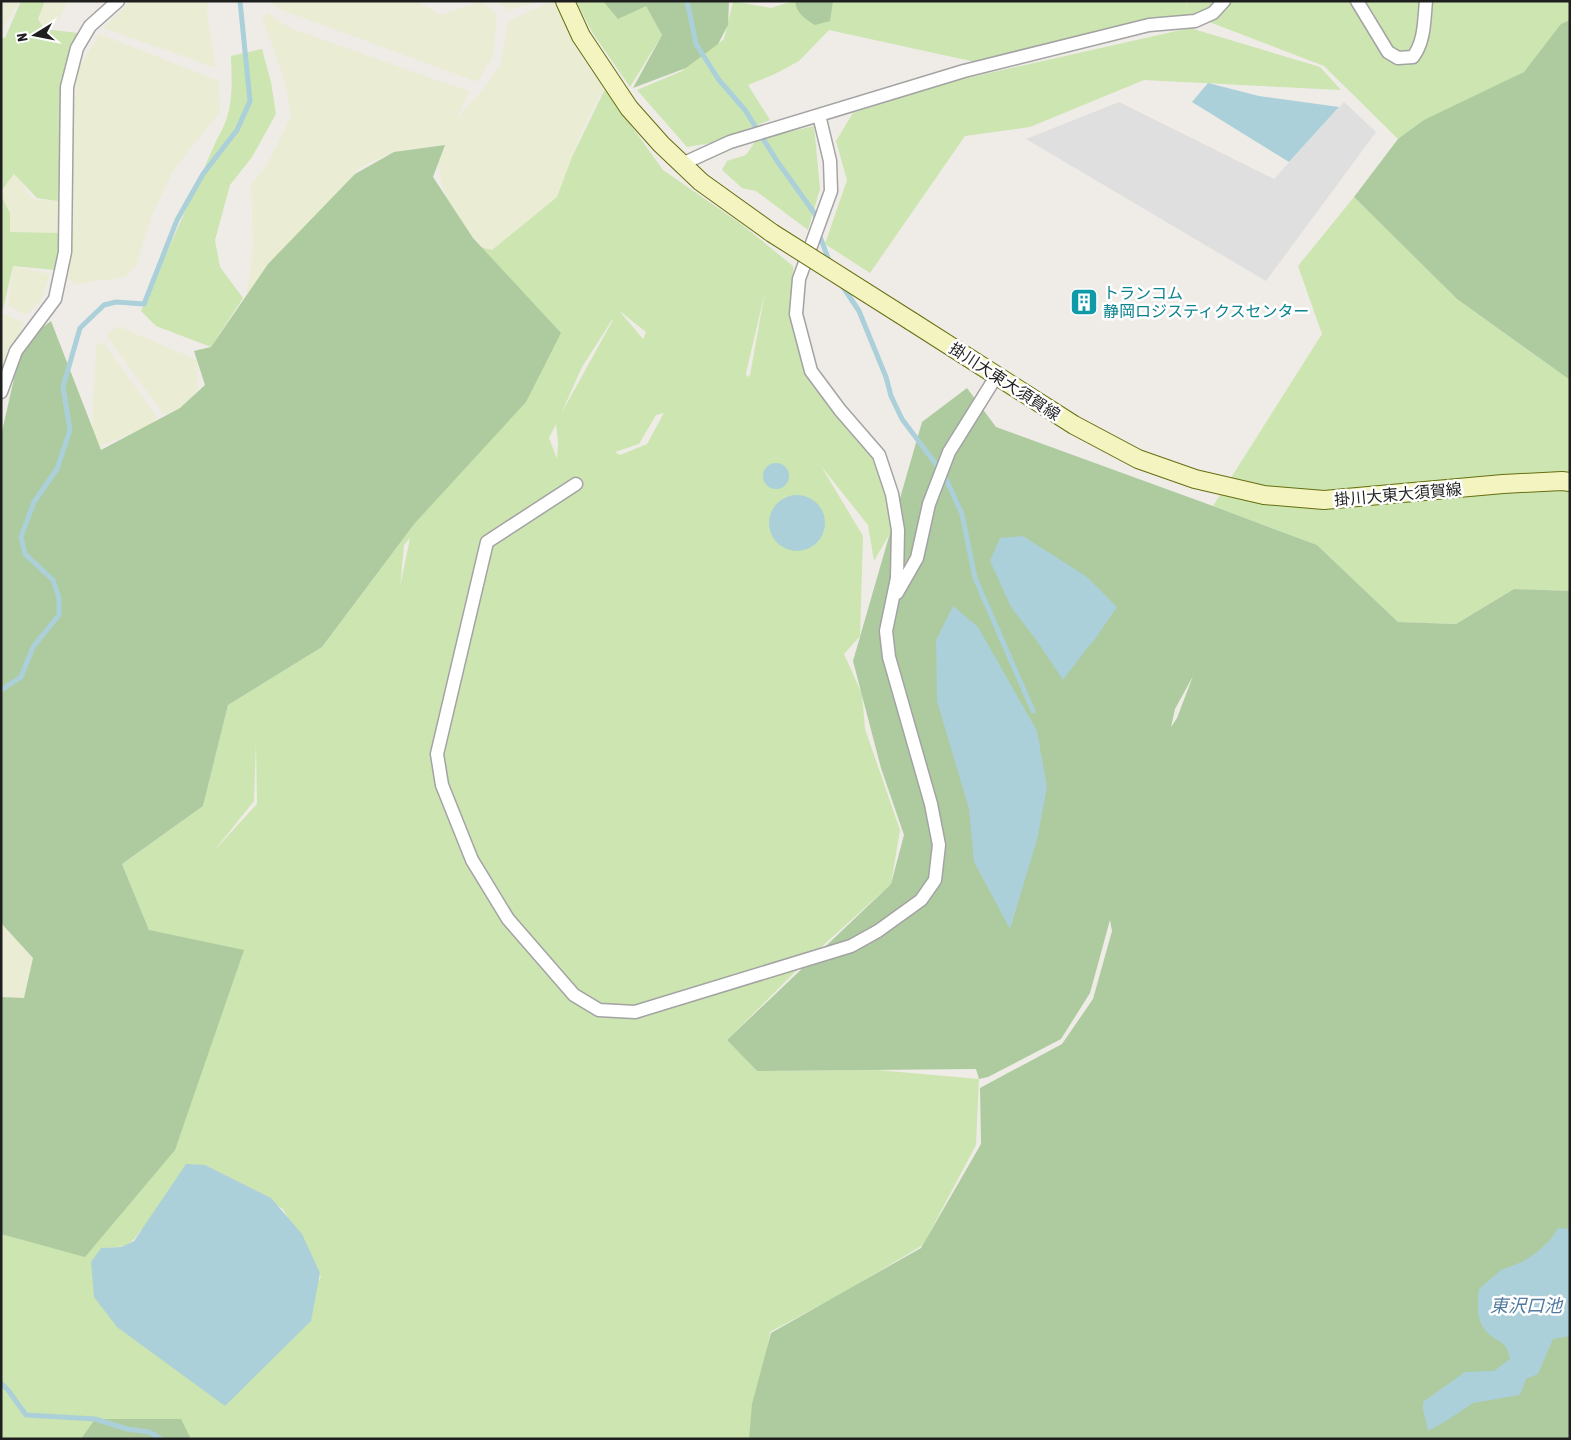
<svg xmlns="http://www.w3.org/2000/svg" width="1571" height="1440" viewBox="0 0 1571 1440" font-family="'Asap Condensed','Noto Sans JP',sans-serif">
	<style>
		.farmland { fill: #ebecd4 }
		.grass { fill: #cce5b1; fill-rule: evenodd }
		.forest { fill: #adcb9f; fill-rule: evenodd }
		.parking { fill: #dfdfdf }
		.water { fill: #abd0d9 }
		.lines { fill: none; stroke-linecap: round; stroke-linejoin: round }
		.stream { stroke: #abd0d9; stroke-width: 5 }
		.minor-casing { stroke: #a3a3a3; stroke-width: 15 }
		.secondary-casing { stroke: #666e0f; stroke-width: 20 }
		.minor { stroke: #fff; stroke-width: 12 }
		.secondary { stroke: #f3f4c0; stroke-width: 18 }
		.secondary-bridge-casing { stroke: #666e0f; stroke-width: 20; stroke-linecap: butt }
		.secondary-bridge { stroke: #f3f4c0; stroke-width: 18 }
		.labels { text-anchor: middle; stroke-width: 5; stroke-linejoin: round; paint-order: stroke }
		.culture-label { font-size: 16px; fill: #0d838f; stroke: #fff; text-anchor: start }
		.street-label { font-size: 16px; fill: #1f1f1f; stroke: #fff }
		.water-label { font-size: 18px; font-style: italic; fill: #517aa0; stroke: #fff }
	</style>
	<rect width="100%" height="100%" fill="#efece7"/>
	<!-- farmland -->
	<path class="farmland" d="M 1,1 L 20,1 L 1,30 Z
		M 46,1 L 67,1 L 59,20 L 44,29 L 38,19 Z
		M 131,1 L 208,1 L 207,10 L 216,68 L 103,28 Z
		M 266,1 L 417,1 L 440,15 L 482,1 L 497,15 L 493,56 L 477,82 L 282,10 Z
		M 497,1 L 540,1 L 509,10 Z
		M 552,1 L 556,1 L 583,59 L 604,88 L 584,126 L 557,197 L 492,250 L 478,256 L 459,224 L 443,189 L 438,164 L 445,145 L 394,152 L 360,167 L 330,204 L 247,293 L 253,248 L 251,184 L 267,165 L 291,116 L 284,78 L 262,18 L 267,13 L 290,28 L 445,83 L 470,91 L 456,119 L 479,94 L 501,64 L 508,21 Z
		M 99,34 L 219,81 L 220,112 L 173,171 L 153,213 L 136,266 L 125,277 L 76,284 L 68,279 L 71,136 L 78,70 Z
		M 14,173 L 32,199 L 58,201 L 60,233 L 10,232 L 10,213 L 1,195 L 1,191 Z
		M 13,266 L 50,274 L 40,302 L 26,315 L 8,305 Z
		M 1,314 L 7,315 L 24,323 L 1,370 Z
		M 118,326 L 197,360 L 198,387 L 190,403 L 164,415 L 106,335 Z
		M 103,342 L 157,417 L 147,427 L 91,450 L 96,345 Z
		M 1,923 L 33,958 L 24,999 L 1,997 Z"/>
	<!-- grass -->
	<path class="grass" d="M 21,1 L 45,1 L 38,19 L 44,29 L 78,33 L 64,87 L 58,201 L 37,198 L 14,174 L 1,191 L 1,38 L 5,38 Z
		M 576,1 L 604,1 L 646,6 L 662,35 L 630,87 L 592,32 Z
		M 733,1 L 771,8 L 793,1 L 1185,1 L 1188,7 L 1186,1 L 1570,1 L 1570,19 L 1524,72 L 1398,139 L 1324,66 L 1191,15 L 989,65 L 829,30 L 799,61 L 775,74 L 748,85 L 770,120 L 711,143 L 687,147 L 637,90 L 682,71 L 724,39 Z
		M 1190,28 L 1320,67 L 1341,90 L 1144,80 L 1030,127 L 965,136 L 870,273 L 825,244 L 847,180 L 836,141 L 853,113 L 953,81 Z
		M 262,49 L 271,82 L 276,114 L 252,157 L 230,185 L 215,240 L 220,267 L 243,298 L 211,347 L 156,326 L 141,311 L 217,139 C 234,112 232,87 231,56 Z
		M 605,89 L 663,170 L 741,224 L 793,266 L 796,314 L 811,371 L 883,466 L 897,521 L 874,561 L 868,525 L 821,466 L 863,536 L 860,636 L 844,654 L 862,694 L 865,729 L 900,830 L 891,884 L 808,959 L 727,1040 L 757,1071 L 877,1070 L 979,1079 L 976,1145 L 923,1245 L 846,1291 L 770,1332 L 753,1439 L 161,1439 L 95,1420 L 81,1439 L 1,1439 L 1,1224 L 149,930 L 122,864 L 203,806 L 228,705 L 322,647 L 415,523 L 471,245 L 492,250 L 557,197 L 572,157 ZM 765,292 L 750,375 L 747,377 L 746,373 ZM 621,312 L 646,332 L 643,339 L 621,313 ZM 612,320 L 613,320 L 561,414 L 582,367 ZM 664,413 L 647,444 L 620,455 L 615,452 L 639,444 L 656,415 ZM 556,424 L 558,443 L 557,459 L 549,438 ZM 410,538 L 400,587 L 400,588 L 404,545 ZM 256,742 L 257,804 L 213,852 L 254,801 ZM 276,1205 L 283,1209 L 321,1277 L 225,1406 L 101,1248 C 120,1247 130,1248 140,1231 Z
		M 814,126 L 820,189 L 808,230 L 756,191 L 742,188 L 722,170 L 727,161 L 746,155 L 756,140 Z
		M 1,195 L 10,213 L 10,232 L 60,233 L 55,270 L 13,266 L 3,309 L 1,309 Z
		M 1354,197 L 1457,299 L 1570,380 L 1570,591 L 1514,589 L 1456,624 L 1398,622 L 1317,545 L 1213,506 L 1322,334 L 1298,266 Z"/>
	<!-- forest -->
	<path class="forest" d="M 603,1 L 729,1 L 728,25 L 718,44 L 686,68 L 633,88 L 662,35 L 646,6 L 618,19 Z
		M 795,1 L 833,1 L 830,21 L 815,25 C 806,20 796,13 795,1 Z
		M 1570,20 L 1570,380 L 1457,299 L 1354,197 L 1398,139 L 1424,120 L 1524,72 L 1561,24 Z
		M 445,145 L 433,177 L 473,238 L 561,333 L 526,402 L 415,523 L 322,647 L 228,705 L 203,806 L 122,864 L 149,930 L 244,950 L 175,1150 L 85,1257 L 1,1234 L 1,997 L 24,998 L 33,958 L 1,923 L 1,436 L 22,343 L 51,321 L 101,450 L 180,408 L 205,385 L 194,351 L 211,347 L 268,264 L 355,174 L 394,152 Z
		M 967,388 L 996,427 L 1213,506 L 1317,545 L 1398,622 L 1456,624 L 1514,589 L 1570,591 L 1570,1439 L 749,1439 L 752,1404 L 771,1333 L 921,1248 L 981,1144 L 980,1088 L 1062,1044 L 1093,999 L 1112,931 L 1110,920 L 1090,993 L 1061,1039 L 988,1077 L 979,1079 L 976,1069 L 757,1071 L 727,1040 L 891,884 L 904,835 L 881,768 L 853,661 L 922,422 ZM 1193,676 L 1177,718 L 1171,727 L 1175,709 Z
		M 95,1419 L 181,1419 L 191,1439 L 81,1439 Z"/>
	<!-- parking -->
	<path class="parking" d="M 1119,102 L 1274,179 L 1344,102 L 1376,132 L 1266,281 L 1026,139 Z"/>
	<!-- water -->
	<path class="water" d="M 1208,83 L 1259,96 L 1339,107 L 1289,162 L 1192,102 Z
		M763 476a13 13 0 1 1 26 0a13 13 0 1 1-26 0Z
		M769 523a28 28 0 1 1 56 0a28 28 0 1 1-56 0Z
		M 1023,536 L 1087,577 L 1117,607 L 1093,642 L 1088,647 L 1063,680 L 1037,641 L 1011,607 L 990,561 L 1000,538 Z
		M 953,606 L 978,627 L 1037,731 L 1047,787 L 1037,840 L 1010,929 L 974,862 L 969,809 L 937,701 L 936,640 Z
		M 186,1164 L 205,1165 L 271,1198 L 302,1234 L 320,1273 L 311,1321 L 225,1406 L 117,1327 L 94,1297 L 91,1262 L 101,1248 L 121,1247 L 134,1241 Z
		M 1558,1228 L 1570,1229 L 1570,1336 L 1553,1339 L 1538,1374 L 1526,1379 L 1520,1395 L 1473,1403 L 1446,1421 L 1428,1431 L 1423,1409 L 1423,1402 L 1465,1372 L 1494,1371 L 1510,1359 C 1507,1340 1499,1344 1488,1333 C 1476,1322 1477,1304 1479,1289 L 1501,1270 L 1522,1262 L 1536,1253 L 1550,1240 Z"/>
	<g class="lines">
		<!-- stream -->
		<path class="stream" d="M 687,1 L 696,44 L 719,80 L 745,110 L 777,161 L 815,214 L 816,221
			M 819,234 L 830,263
			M 841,284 L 859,311 L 886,377 L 891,396 L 902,419 L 944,475 L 962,514 L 975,578 L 1033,711
			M 1,690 L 21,677 L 33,647 L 59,615 L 59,598 L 53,580 L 25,554 L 21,537 L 34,502 L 57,469 L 70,430 L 63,387 L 80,328 L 104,305 L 116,302 L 144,304 L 177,220 L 203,174 L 237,130 L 250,101 L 240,1
			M 1,1383 L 8,1390 L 26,1415 L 95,1419 L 127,1429 L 149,1432 L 161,1439"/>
		<!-- minor casing -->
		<g class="minor-casing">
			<path id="minor" d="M 1357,1 L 1388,52 L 1398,58 L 1413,57 C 1425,41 1424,20 1426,1
				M 682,164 L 730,142 L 964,71 L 1149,25 L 1195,21 L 1213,13 L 1224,1
				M 1,392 L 16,351 L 55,299 L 65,252 L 67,87 L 77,48 L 90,26 L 118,1
				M 576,484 L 487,542 L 437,754 L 442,785 L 472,860 L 508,919 L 574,995 L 599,1010 L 635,1012 L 851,946 L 878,931 L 921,900 L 935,880 L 939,845 L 931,804 L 889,657 L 886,631 L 897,578 L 898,530 L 892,494 L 879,455 L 840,410 L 811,371 L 796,314 L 799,279 L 831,191 L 830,161 L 819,115
				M 897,593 L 917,558 L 929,504 L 949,452 L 997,375"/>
		</g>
		<!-- secondary casing -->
		<g class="secondary-casing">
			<path id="secondary" d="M 565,1 L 581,36 L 629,108 L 661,144 L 701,182 L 772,233
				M 911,321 L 1074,425 L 1138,459 L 1195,479 L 1264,495 L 1324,500 L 1503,484 L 1562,481 L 1570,482"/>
		</g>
		<!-- minor -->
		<use href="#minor" class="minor"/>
		<!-- secondary -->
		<use href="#secondary" class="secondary"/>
		<!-- secondary-bridge casing -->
		<g class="secondary-bridge-casing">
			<path id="secondary-bridge" d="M 772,233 L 911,321"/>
		</g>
		<!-- secondary-bridge -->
		<use href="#secondary-bridge" class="secondary-bridge"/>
	</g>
	<!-- icons -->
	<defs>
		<g id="building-square" transform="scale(1.4375)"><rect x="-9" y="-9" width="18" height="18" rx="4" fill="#0f9aa8" stroke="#fff"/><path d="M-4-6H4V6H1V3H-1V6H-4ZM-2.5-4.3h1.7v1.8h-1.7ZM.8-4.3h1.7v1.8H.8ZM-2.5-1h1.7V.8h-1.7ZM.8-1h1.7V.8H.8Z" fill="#fff"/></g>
	</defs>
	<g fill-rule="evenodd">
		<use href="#building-square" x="1084" y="302"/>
	</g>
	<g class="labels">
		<!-- culture labels -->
		<g class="culture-label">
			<text x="1103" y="299">トランコム<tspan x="1103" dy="18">静岡ロジスティクスセンター</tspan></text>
		</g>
		<!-- street labels -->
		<g class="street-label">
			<text transform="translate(1005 381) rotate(33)" y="6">掛川大東大須賀線</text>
			<text transform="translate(1398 494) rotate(-5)" y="6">掛川大東大須賀線</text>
		</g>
		<!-- water labels -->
		<g class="water-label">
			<text x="1526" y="1312">東沢口池</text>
		</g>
	</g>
	<!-- border -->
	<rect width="1571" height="1440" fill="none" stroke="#1f1f1f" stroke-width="5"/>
	<!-- north arrow -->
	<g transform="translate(35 35) rotate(260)" stroke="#ffffff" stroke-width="4" paint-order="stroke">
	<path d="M0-4L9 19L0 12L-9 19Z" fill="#1f1f1f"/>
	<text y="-8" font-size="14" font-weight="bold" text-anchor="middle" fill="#1f1f1f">N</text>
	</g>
</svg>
